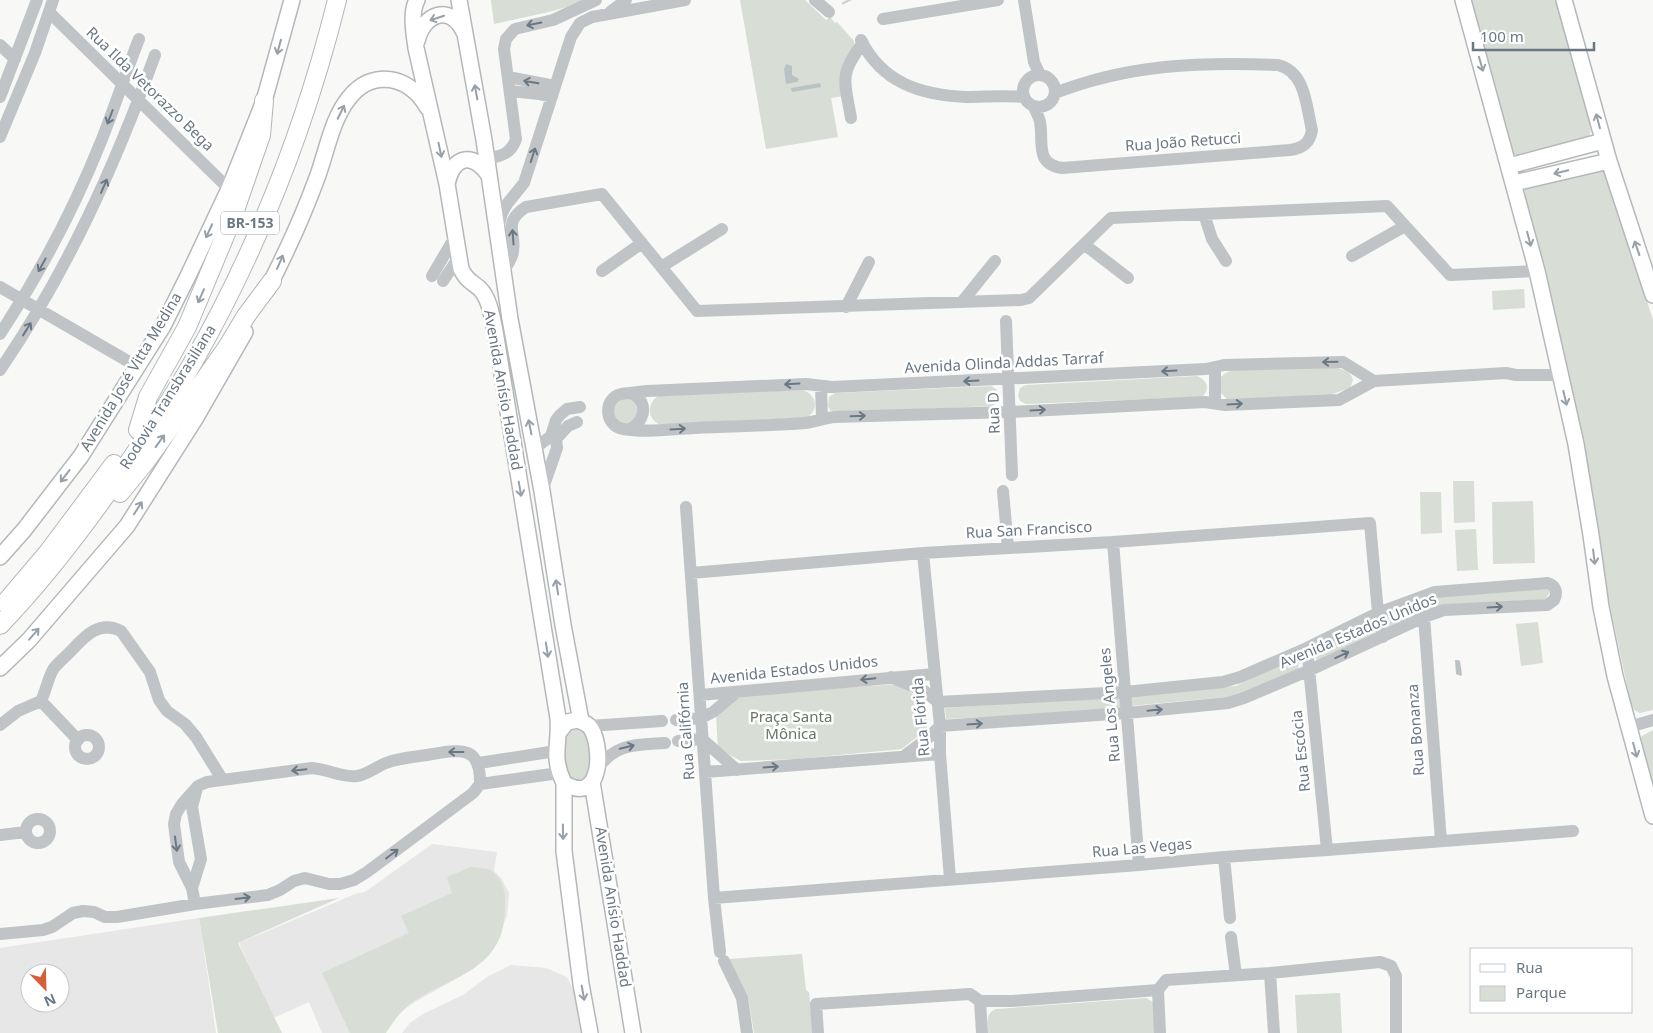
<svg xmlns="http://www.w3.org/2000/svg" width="1653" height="1033" viewBox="0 0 1653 1033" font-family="'Noto Sans',sans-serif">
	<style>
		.built { fill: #e6e7e6; fill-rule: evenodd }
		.green { fill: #d8ddd5 }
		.water { fill: #b9c3c6 }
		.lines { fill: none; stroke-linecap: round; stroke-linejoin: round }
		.minor-tunnel { stroke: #cdd2d4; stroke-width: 12; stroke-dasharray: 12 6; stroke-linecap: butt }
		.major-casing { stroke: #b4b8bb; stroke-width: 18 }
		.highway-casing { stroke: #b3b7ba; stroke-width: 20 }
		.minor { stroke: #c0c4c7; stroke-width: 12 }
		.major { stroke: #fff; stroke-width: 15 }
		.highway { stroke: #fff; stroke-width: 18 }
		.oneway { stroke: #97a0a9 }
		.oneway2 { stroke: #6a7884 }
		.labels { text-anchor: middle; stroke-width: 5; stroke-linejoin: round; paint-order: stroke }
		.shield { fill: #fff; stroke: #97a0a9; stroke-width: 1 }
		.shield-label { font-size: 14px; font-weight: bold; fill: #6a7884 }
		.street-label { font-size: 15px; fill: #6a7884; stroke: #fff }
		.park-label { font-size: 15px; fill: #677764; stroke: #fff }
	</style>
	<rect width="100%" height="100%" fill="#f8f8f6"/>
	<!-- built -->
	<path class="built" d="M 432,844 L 497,852 L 494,871 L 502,879 L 509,893 L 507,916 L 491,952 L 473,969 L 415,1002 L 396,1015 L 385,1033 L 322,1033 L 309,1002 L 273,1018 L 239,943 L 355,894 L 365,892 Z
		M 199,918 L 216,1033 L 0,1033 L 0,948 ZM 30,973 L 60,973 L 60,1003 L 30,1003 Z
		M 511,965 L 546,968 L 567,977 L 574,991 L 581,1033 L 402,1033 L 410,1023 L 423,1014 L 463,995 L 487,977 Z"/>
	<!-- green -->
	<path class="green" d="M 491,0 L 590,0 L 553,11 L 494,24 Z
		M 740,0 L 805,0 L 826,20 L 830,17 L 835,23 L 837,22 L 854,41 L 855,46 L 843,96 L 831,98 L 838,137 L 766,149 Z
		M 1468,0 L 1556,0 L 1590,122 C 1591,130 1592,134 1586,141 L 1518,157 L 1512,152 Z
		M 1602,169 L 1607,173 L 1653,320 L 1653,710 L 1640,713 L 1634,710 L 1631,704 L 1608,597 L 1601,547 L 1586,462 L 1523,195 L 1526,187 Z
		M 1524,289 L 1525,308 L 1493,310 L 1492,291 Z
		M 1332,367 C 1341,369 1351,370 1353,380 L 1350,388 L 1327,396 L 1227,399 L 1221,393 L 1221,377 L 1224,374 L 1232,370 Z
		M 1197,376 C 1208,380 1210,390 1202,397 L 1026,404 L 1020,401 L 1018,396 L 1020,388 L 1026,385 Z
		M 991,386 L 996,389 L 1000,396 L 998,402 L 992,406 L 838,413 L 831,411 L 828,406 L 829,397 L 835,393 Z
		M 801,390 C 817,393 820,410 806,418 L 660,425 C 646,418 647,402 660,395 Z
		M 625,398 L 635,402 L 639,416 L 627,425 L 616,421 L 613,407 L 615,403 Z
		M 1453,481 L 1474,481 L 1475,522 L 1454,523 Z
		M 1420,492 L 1441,492 L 1442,533 L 1421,534 Z
		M 1533,501 L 1535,563 L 1493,564 L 1492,502 Z
		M 1476,529 L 1478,570 L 1457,571 L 1455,530 Z
		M 1546,586 L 1550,592 L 1545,599 L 1448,605 L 1387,631 L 1381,616 L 1436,596 Z
		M 1374,620 L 1376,637 L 1317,662 L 1313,647 Z
		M 1538,622 L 1543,663 L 1521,666 L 1516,624 Z
		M 1300,654 L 1298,669 L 1237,696 L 1130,706 L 1128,695 L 1236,686 Z
		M 899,684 L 926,703 L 927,729 L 902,749 L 797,759 L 741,761 L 718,749 L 716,715 L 740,695 Z
		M 1123,695 L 1124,710 L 946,719 L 945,708 Z
		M 575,727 L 583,730 C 592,747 594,766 583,782 L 571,780 C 562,763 560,747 569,729 Z
		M 1653,730 L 1653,795 L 1640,741 L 1642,736 Z
		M 471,867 C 477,868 485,868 490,870 C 500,875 505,889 505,899 C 505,911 505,925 500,937 C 486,974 439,982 410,1004 C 400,1012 393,1022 386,1033 L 350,1033 L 322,973 L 409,933 L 401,916 L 452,893 L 447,877 Z
		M 339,898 L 238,943 L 282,1033 L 218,1033 L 199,918 Z
		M 802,954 L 806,990 L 809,992 L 813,1033 L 754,1033 L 748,998 L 729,959 Z
		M 1340,993 L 1342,1033 L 1297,1033 L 1295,995 Z
		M 1146,998 L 1153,1002 L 1156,1033 L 988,1033 C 988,1023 985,1013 996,1009 Z"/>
	<!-- water -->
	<path class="water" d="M 786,64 L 792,66 L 792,75 L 799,79 L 797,82 L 786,84 L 784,69 Z
		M 820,83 L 821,87 L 792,92 L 791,88 Z
		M 1455,660 L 1458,660 L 1460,661 L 1462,674 L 1461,676 L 1456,674 Z"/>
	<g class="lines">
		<!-- minor-tunnel -->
		<path class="minor-tunnel" d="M 847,0 L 848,2"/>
		<!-- major casing -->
		<g class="major-casing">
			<path id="major" d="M 417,0 C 410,13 414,33 416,48 L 447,184 L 461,269 C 467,281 471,281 480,289 C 490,299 492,318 495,331 L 558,718 C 560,745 551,756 564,783 C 604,808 603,741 589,726 C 586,723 582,722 578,720 L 567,722 L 559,732
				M 459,0 L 484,140 L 510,319 L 542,491 L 563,625 L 581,721
				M 1463,0 L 1537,271 L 1576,444 L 1591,535 L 1601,607 L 1615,676 L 1653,816
				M 1564,0 L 1609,161 L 1653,295
				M 417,41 C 423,14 450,3 464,32
				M 1509,166 L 1603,141
				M 1514,183 L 1609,161
				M 447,184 C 453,157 471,151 488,174
				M 267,290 C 286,253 304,214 318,175 C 327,150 332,119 349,98 C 372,68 410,76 427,107
				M 0,557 L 24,530 L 81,456 L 163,326 L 188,276 L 229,189 L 264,101 L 292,0
				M 0,668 L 29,640 L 127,526 L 195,419 L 245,332
				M 592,782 L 633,1033
				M 564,783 L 564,851 L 581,984 L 590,1033"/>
		</g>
		<!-- highway casing -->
		<g class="highway-casing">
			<path id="highway" d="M 138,430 L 148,397 L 187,327 L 232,219 L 261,135 L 264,101
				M 120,493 L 146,461 L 193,396 L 228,346 L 246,316 L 272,281
				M 5,603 L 49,551 L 114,464
				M 0,625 C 50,573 93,515 133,456 C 155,424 177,391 196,357 C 259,245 306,125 337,0"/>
		</g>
		<!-- minor -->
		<path class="minor" d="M 815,0 L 829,12
			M 1024,0 L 1034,62 L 1040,75
			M 49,12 L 229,189
			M 610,12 L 626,0
			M 883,19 L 998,0
			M 861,40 C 882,83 921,95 966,97 C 985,97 1004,95 1024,97
			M 0,45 L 15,59
			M1023 91a16 16 0 1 1 32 0a16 16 0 1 1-32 0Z
			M 508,77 L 555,86
			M 510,91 L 539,94 L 552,97
			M 0,97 L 37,0
			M 1034,107 C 1036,112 1039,117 1040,122 C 1044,141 1034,164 1062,168 L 1290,150 C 1303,148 1310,143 1312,130 C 1306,106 1306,72 1278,65 C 1199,62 1130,64 1055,93
			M 851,118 C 845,82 838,75 863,43
			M 0,137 L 35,53 L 53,0
			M 487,159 C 501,156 511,154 516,139 L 504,49 L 506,39 L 515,29 L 553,20 L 596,0
			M 1204,214 L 1212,239 L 1226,261
			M 498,229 L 502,213 L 507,204 L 524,183 L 571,37 L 580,23 L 592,17 L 685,0
			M 1085,245 L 1128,278
			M 1352,256 L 1405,226
			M 661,267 L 722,229
			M 504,270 C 507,266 510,261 512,256 C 519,234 500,224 526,207 L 602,194 L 697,311 L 1021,300 L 1029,298 L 1111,218 L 1387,206 L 1450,275 L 1537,271
			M 602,271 L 642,243
			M 432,276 L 455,237
			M 443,281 L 459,257
			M 0,287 L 138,367
			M 962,302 L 995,261
			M 846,307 L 869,262
			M 1006,321 L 1012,475
			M 0,334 C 40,273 75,207 102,139 C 115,106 126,72 139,39
			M 1215,367 L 1215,403
			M 0,370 C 67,272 115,166 155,55
			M 821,386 L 822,419
			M 630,393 L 647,391 L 806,384 L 832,387 L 1206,369 L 1224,365 L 1343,362 L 1374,381
			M 630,429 C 653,417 643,388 621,394 C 603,398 604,426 623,429 C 646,433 671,429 695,428 C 731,426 768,426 805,423 C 815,422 824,418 835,417 L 1010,412 L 1205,402 L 1225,405 L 1339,400 L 1374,381 L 1506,373 L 1516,375 L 1560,375
			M 534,449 L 551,436 L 556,420 L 560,415 L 567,409 L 580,407
			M 542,491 L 557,448 L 556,439 L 568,426 L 577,422
			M 1003,491 L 1008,548
			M 686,507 L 714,898 L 720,952
			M 1113,542 L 1139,865
			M 923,553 L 940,726 L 940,754 L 950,879
			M 691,573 L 923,553 L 1113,542 L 1370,523 L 1378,613 L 1383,637
			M 1424,617 L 1441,841
			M 1307,648 L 1327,850
			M 891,677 L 924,691 L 938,702 L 1125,692 L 1223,682 L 1240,677 L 1307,648 L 1378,613 L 1435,592 L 1548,583 C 1556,586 1558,592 1554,600 L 1547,605 L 1444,610 L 1424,617 L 1310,670 L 1244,698 L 1228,703 L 1127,713 L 940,726 L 928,738 L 903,757
			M 700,695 L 934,674
			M 41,701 L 78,740
			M 676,720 L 701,718 L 713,712 L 737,692
			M 0,725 L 18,711 L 41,701 C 46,691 48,677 54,668 C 59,662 66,656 71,651 C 85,636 99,620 121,631 L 150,672 L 159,700 L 167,711 L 185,724 L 196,737 L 222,779
			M 589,726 L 662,721
			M 1629,727 L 1653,720
			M75 747a12 12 0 1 1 24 0a12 12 0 1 1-24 0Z
			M 678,741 L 702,739 L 737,770
			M 479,763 L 556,751
			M 597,769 C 616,743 635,745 665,743
			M 705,772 L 940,754
			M26 831a12 12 0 1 1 24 0a12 12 0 1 1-24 0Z
			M 0,835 L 26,832
			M 1224,857 L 1230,918
			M 192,888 L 201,859 L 192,807 L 197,788
			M 714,898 L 1139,865 L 1224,857 L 1327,850 L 1573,831
			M 195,904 L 192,888 L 179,862 L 174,824 L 176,814 L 182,804 L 198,786 L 207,782 L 312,768 C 327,769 342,778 357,776 C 368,774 376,767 386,763 C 399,758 414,757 427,755 C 458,750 481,743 480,784
			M 0,934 L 43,930 L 52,927 L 73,913 L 83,911 L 94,912 L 105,917 L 117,917 L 195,904 L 268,895 L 280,890 L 294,881 L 305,878 L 329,884 L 340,884 L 354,880 L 367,872 L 473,793 L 480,784 L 559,773
			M 1231,937 L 1236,975
			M 724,961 L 742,998 L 747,1033
			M 1270,973 L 1274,1033
			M 1158,990 L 1160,1033
			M 980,1001 L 982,1033
			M 818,1033 L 816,1004 L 970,994 L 980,1001 L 1012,1001 L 1158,990 L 1166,980 L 1270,973 L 1380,962 L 1391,966 L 1396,976 L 1396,1033"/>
		<!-- major -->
		<use href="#major" class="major"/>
		<!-- highway -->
		<use href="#highway" class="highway"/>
	</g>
	<!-- one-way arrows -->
	<defs><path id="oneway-shaft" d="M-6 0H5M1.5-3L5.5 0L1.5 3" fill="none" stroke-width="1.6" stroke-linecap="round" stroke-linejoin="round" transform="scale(1.25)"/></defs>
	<g class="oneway">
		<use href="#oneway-shaft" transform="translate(437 18) rotate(162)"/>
		<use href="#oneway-shaft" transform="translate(279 47) rotate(105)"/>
		<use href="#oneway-shaft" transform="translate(1481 64) rotate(74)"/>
		<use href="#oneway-shaft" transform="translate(476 92) rotate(-100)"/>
		<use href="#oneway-shaft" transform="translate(341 112) rotate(-64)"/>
		<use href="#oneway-shaft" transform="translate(1598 121) rotate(-105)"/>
		<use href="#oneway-shaft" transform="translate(440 150) rotate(78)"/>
		<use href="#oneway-shaft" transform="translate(1561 172) rotate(166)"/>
		<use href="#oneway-shaft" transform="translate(209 231) rotate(115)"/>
		<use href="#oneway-shaft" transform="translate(1529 239) rotate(75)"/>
		<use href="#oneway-shaft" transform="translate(1637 248) rotate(-109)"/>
		<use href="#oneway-shaft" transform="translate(280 262) rotate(-66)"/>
		<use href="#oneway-shaft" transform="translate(201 296) rotate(114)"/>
		<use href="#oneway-shaft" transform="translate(1565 398) rotate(77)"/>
		<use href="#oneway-shaft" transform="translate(530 427) rotate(-101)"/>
		<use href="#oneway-shaft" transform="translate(160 441) rotate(-54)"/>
		<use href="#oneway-shaft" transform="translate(65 476) rotate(128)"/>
		<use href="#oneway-shaft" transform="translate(520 489) rotate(80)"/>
		<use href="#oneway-shaft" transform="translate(138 508) rotate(-57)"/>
		<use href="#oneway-shaft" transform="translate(1594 557) rotate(83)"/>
		<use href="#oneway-shaft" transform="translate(557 587) rotate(-99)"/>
		<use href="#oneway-shaft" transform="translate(34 634) rotate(-49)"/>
		<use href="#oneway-shaft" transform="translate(547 650) rotate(81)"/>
		<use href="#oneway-shaft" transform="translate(1635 750) rotate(75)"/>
		<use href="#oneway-shaft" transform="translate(563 832) rotate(89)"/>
		<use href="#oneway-shaft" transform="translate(583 993) rotate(80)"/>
	</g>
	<g class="oneway2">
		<use href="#oneway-shaft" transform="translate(534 24) rotate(169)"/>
		<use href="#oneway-shaft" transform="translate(531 82) rotate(-170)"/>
		<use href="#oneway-shaft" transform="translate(110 117) rotate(111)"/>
		<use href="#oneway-shaft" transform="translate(533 155) rotate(-72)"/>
		<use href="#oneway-shaft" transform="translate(104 186) rotate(-66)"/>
		<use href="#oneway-shaft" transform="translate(513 237) rotate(-94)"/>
		<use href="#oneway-shaft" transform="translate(42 265) rotate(119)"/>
		<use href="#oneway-shaft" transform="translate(27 329) rotate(-58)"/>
		<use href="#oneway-shaft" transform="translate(1330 362) rotate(179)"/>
		<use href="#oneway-shaft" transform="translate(1169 371) rotate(177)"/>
		<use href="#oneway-shaft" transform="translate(971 381) rotate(177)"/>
		<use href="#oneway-shaft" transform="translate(792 384) rotate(177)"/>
		<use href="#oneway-shaft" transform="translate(1235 404) rotate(-3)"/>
		<use href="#oneway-shaft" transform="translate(1038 410) rotate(-3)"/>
		<use href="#oneway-shaft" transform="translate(858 416) rotate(-2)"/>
		<use href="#oneway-shaft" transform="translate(678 429) rotate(-3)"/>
		<use href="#oneway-shaft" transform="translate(1495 607) rotate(-3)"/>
		<use href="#oneway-shaft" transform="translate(1342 655) rotate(-25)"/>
		<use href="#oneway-shaft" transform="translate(868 679) rotate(174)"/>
		<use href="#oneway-shaft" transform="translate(1155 710) rotate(-6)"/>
		<use href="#oneway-shaft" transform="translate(975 724) rotate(-4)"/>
		<use href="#oneway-shaft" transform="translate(627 747) rotate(-13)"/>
		<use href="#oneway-shaft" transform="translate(456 752) rotate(-180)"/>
		<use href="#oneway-shaft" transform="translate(771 767) rotate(-4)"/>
		<use href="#oneway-shaft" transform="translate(299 770) rotate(174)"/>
		<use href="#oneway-shaft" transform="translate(176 844) rotate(82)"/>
		<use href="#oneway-shaft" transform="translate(392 854) rotate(-37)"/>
		<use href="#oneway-shaft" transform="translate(243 898) rotate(-7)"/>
	</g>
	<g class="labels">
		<!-- shield labels -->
		<rect class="shield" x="221" y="211.5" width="58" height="23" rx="4"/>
		<g class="shield-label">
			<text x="250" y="228">BR-153</text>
		</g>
		<!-- street labels -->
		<g class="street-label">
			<text transform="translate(150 89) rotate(44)" y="5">Rua Ilda Vetorazzo Bega</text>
			<text transform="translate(1183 142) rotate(-4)" y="5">Rua João Retucci</text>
			<text transform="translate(1004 363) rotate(-3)" y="5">Avenida Olinda Addas Tarraf</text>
			<text transform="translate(131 372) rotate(-59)" y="5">Avenida José Vitta Medina</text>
			<text transform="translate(503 390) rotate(80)" y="5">Avenida Anísio Haddad</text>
			<text transform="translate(168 397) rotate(-58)" y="5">Rodovia Transbrasiliana</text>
			<text transform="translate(994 413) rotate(-92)" y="5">Rua D</text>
			<text transform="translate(1029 530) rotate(-3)" y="5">Rua San Francisco</text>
			<text transform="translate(1358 631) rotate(-23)" y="5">Avenida Estados Unidos</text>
			<text transform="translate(794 670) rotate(-6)" y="5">Avenida Estados Unidos</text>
			<text transform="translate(1110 705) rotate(-95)" y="5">Rua Los Angeles</text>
			<text transform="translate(921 717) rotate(-95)" y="5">Rua Flórida</text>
			<text transform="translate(1416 730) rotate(-94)" y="5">Rua Bonanza</text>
			<text transform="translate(686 731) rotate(-94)" y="5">Rua Califórnia</text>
			<text transform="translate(1301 751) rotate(-96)" y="5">Rua Escócia</text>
			<text transform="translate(1142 848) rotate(-5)" y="5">Rua Las Vegas</text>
			<text transform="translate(613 907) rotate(81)" y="5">Avenida Anísio Haddad</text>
		</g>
		<!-- park labels -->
		<g class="park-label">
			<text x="791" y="722">Praça Santa<tspan x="791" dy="17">Mônica</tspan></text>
		</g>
	</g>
	<!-- legend -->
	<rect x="1470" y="948" width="162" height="65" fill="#ffffff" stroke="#c3c9ce"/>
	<rect x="1480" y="964" width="25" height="8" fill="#ffffff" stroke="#c3c9ce"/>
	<text x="1516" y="973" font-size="15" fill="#6a7884">Rua</text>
	<rect x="1480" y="986" width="25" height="15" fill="#d8ddd5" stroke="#c3c9ce"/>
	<text x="1516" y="998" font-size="15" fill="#6a7884">Parque</text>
	<!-- north arrow -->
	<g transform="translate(45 988) rotate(157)"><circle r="24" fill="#ffffff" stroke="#c3c9ce"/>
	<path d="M0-4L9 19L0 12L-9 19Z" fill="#d3603b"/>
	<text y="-8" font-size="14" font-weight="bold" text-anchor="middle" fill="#6a7884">N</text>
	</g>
	<!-- scale -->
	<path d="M1473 42v8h121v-8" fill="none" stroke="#6a7884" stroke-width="2.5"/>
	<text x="1480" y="42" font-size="15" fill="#6a7884" stroke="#ffffff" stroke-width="4" paint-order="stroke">100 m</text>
</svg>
